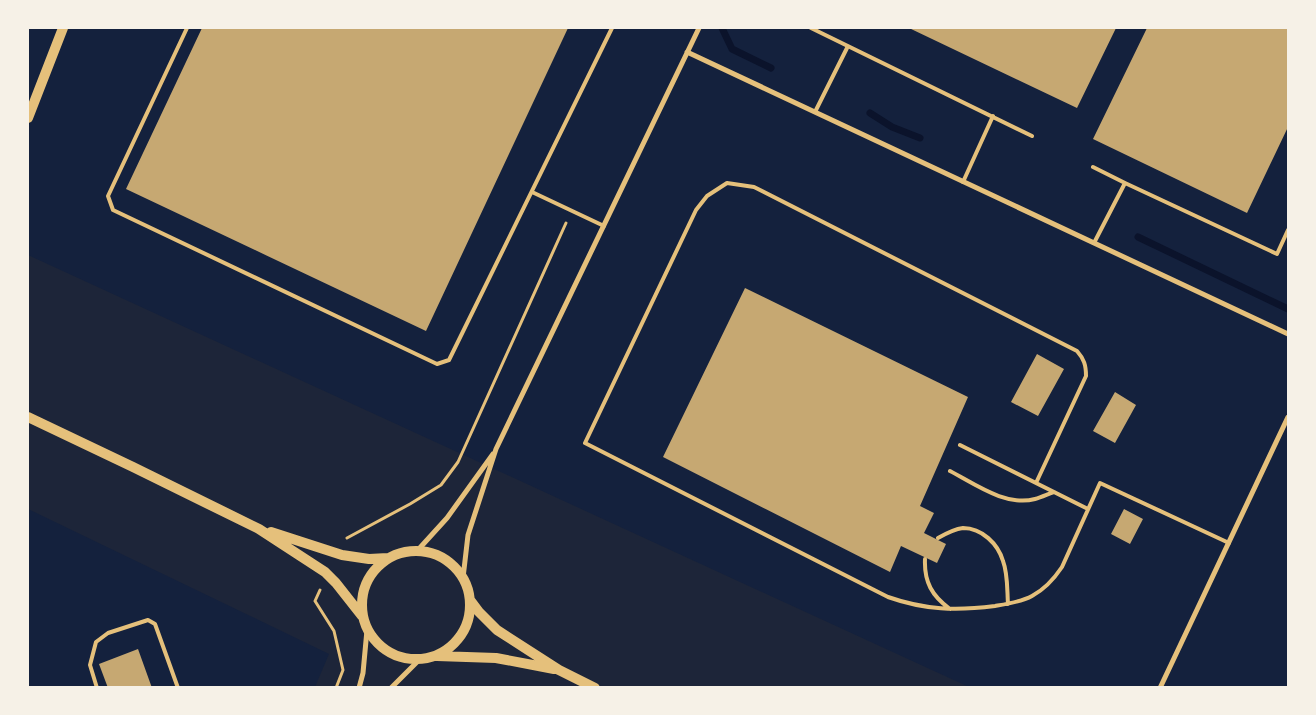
<svg xmlns="http://www.w3.org/2000/svg" width="1316" height="715" viewBox="0 0 1316 715" font-family="'Roboto Condensed',sans-serif">
	<style>
		.green { fill: #1d2539 }
		.lines { fill: none; stroke-linecap: round; stroke-linejoin: round }
		.stream { stroke: #0b132b; stroke-width: 7 }
		.building { fill: #c6a872 }
		.path { stroke: #e5c07b; stroke-width: 3 }
		.service { stroke: #e5c07b; stroke-width: 4 }
		.minor { stroke: #e5c07b; stroke-width: 5 }
		.secondary { stroke: #e5c07b; stroke-width: 10 }
	</style>
	<rect width="100%" height="100%" fill="#14213d"/>
	<!-- green -->
	<path class="green" d="M 28,255 L 969,687 L 315,687 L 329,654 L 28,509 Z"/>
	<g class="lines">
		<!-- stream -->
		<path class="stream" d="M 722,28 L 732,49 L 771,68
			M 870,113 L 892,127 L 920,138
			M 1138,237 L 1288,309"/>
	</g>
	<!-- building -->
	<path class="building" d="M 202,28 L 568,28 L 426,331 L 126,189 Z
		M 909,28 L 1116,28 L 1077,108 Z
		M 1147,28 L 1288,28 L 1288,127 L 1247,213 L 1093,139 Z
		M 745,288 L 968,397 L 920,506 L 934,513 L 924,533 L 946,544 L 937,563 L 901,546 L 890,572 L 663,457 Z
		M 1037,354 L 1064,369 L 1038,416 L 1011,402 Z
		M 1115,392 L 1136,405 L 1115,443 L 1093,431 Z
		M 1124,509 L 1143,519 L 1130,544 L 1111,534 Z
		M 138,649 L 152,688 L 108,688 L 99,664 Z"/>
	<g class="lines">
		<!-- path -->
		<path class="path" d="M 347,538 L 410,504 L 441,485 L 458,462 L 566,223
			M 320,590 L 315,601 L 334,631 L 343,670 L 336,688"/>
		<!-- service -->
		<path class="service" d="M 187,28 L 108,196 L 113,210 L 437,364 L 449,360 L 612,28
			M 811,28 L 1032,136
			M 815,112 L 848,46
			M 1093,167 L 1125,183
			M 963,182 L 993,116
			M 532,192 L 604,226
			M 1094,243 L 1125,183 L 1277,254 L 1288,230
			M 960,445 L 1088,509
			M 950,471 C 975,484 1006,507 1035,499 C 1042,497 1048,494 1054,492
			M 1036,483 L 1086,376 C 1086,365 1084,359 1077,351 L 754,187 L 727,183 L 707,196 L 696,210 L 585,443 L 888,597 C 925,610 956,611 995,606 C 1007,604 1021,602 1032,596 C 1045,589 1054,579 1062,567 L 1100,483 L 1229,543
			M 938,538 C 945,534 955,529 963,528 C 982,528 998,544 1003,561 C 1008,574 1007,590 1008,604
			M 925,559 C 924,582 932,596 950,609
			M 97,688 L 90,665 L 96,642 L 108,633 L 148,620 L 155,624 L 178,688"/>
		<!-- minor -->
		<path class="minor" d="M 687,52 L 1288,334
			M 417,551 L 447,518 L 493,454
			M 463,578 L 468,535 L 496,449 L 699,28
			M 359,688 L 363,673 L 367,630
			M 391,688 L 420,659
			M 1160,688 L 1288,417"/>
		<!-- secondary -->
		<path class="secondary" d="M 28,118 L 63,28
			M 28,417 L 133,467 L 259,529 L 325,572 L 336,583 L 362,616
			M 271,532 L 342,555 L 369,559 L 388,558
			M362 605a54 54 0 1 1 108 0a54 54 0 1 1-108 0Z
			M 470,600 L 479,612 L 497,630 L 559,670 L 595,688
			M 437,656 L 496,658 L 554,669"/>
	</g>
	<!-- border -->
	<rect width="1316" height="715" fill="none" stroke="#f6f1e7" stroke-width="58"/>
</svg>
